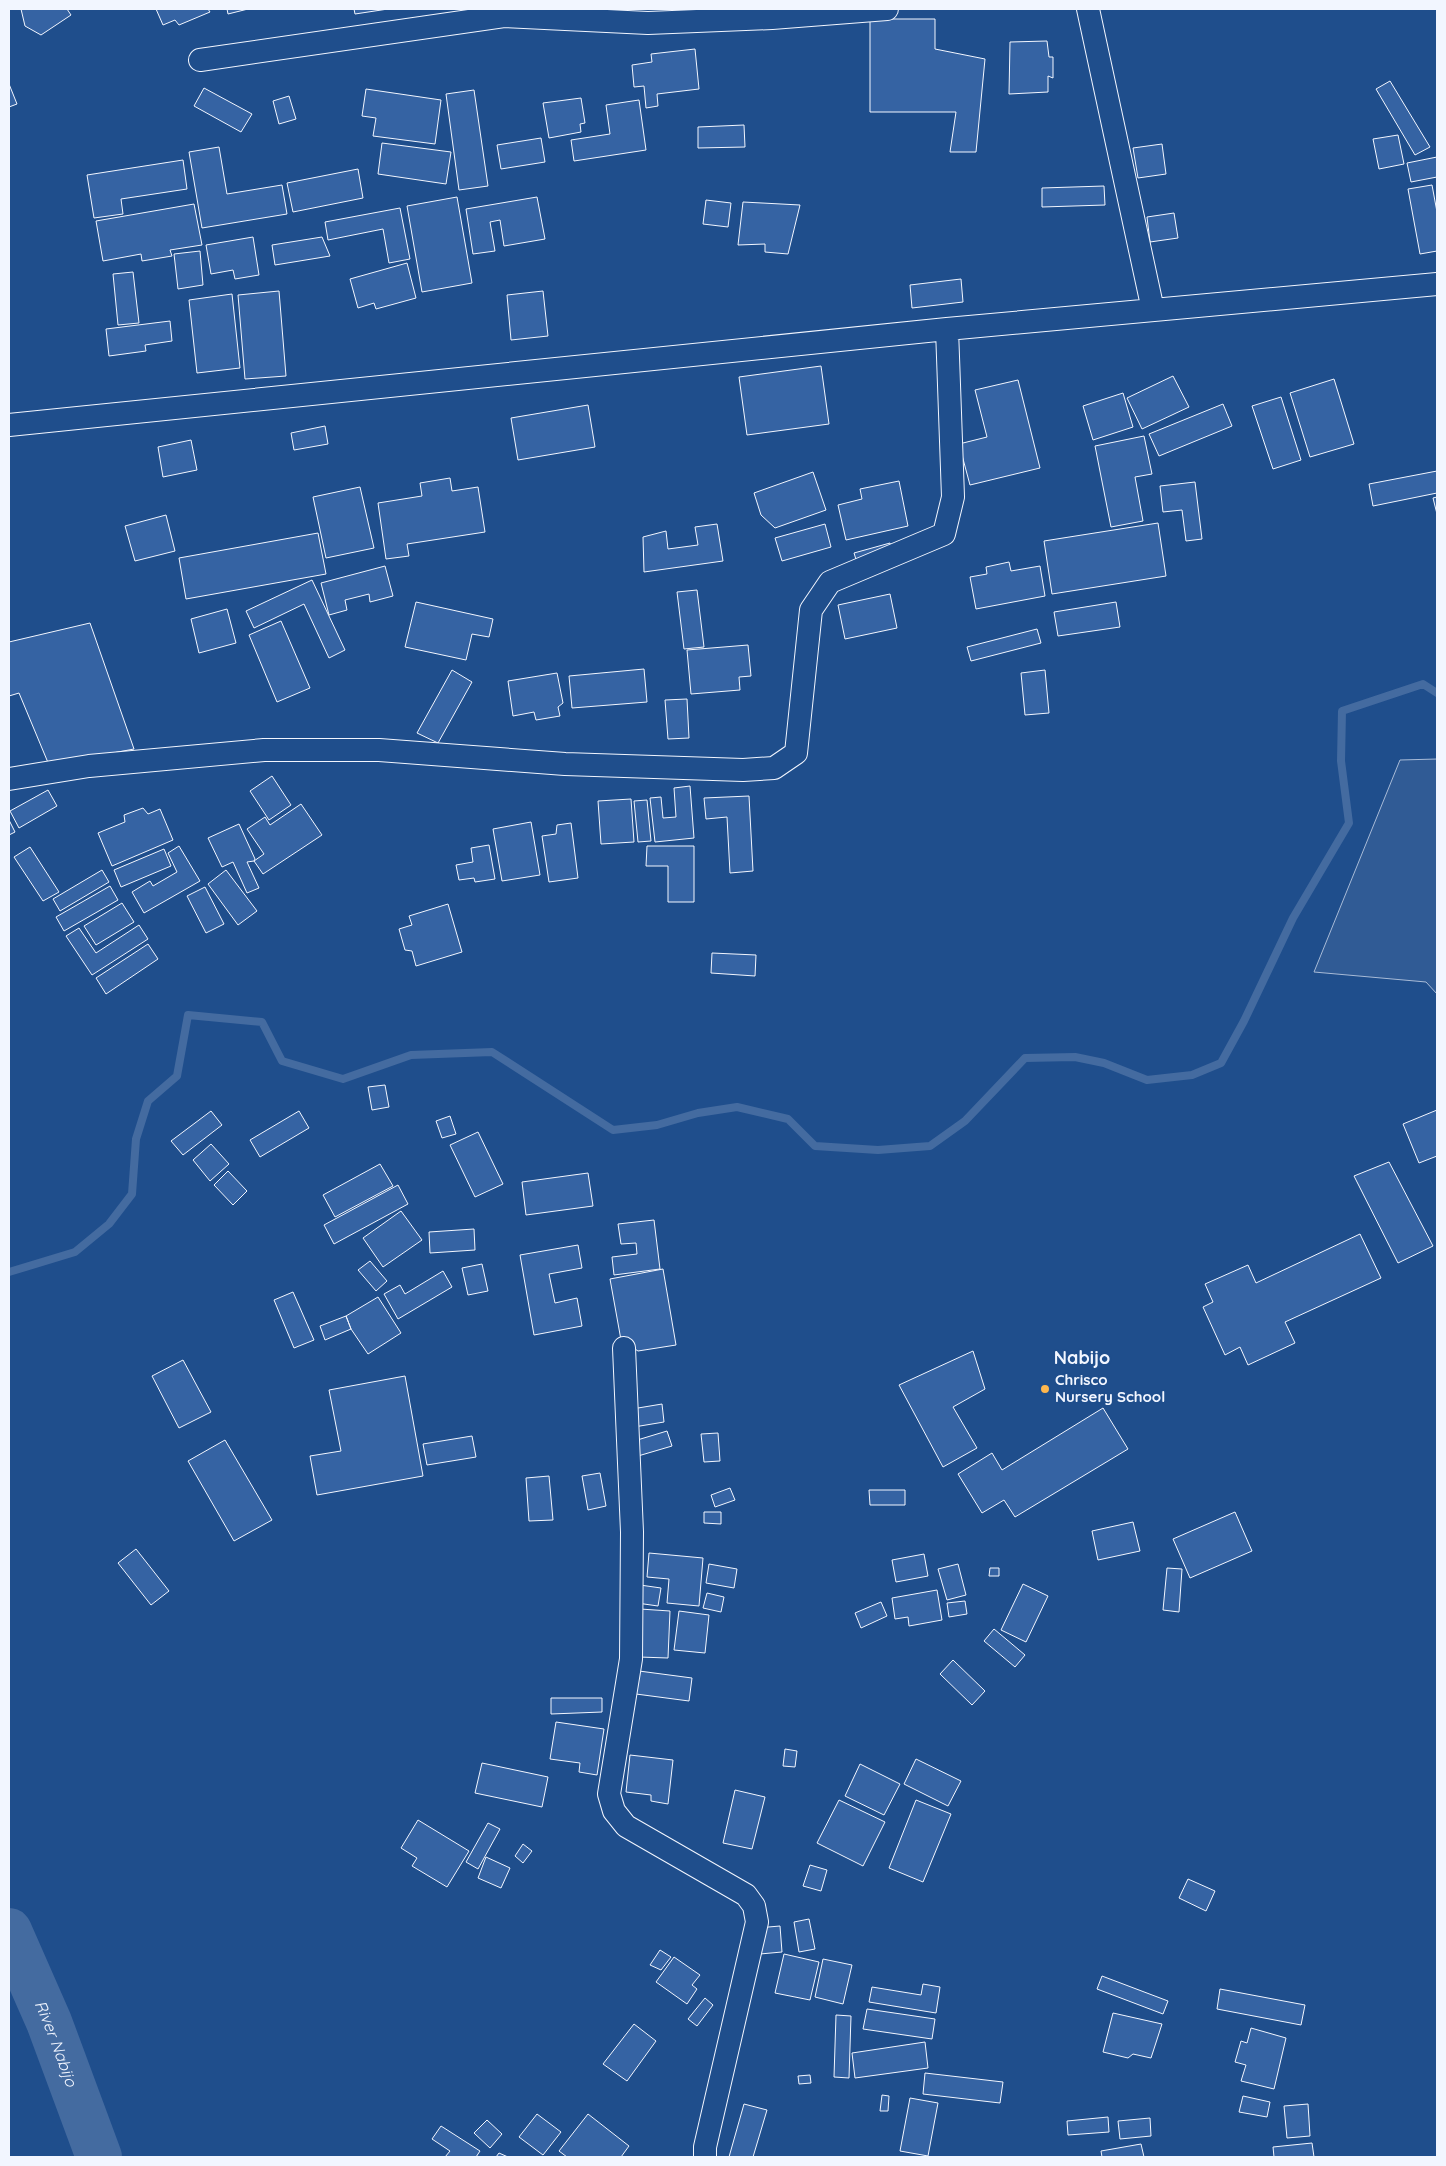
<svg xmlns="http://www.w3.org/2000/svg" width="1446" height="2166" viewBox="0 0 1446 2166" font-family="Quicksand,sans-serif">
	<style>
		.built { fill: #305b95; stroke: #a8bbd7 }
		.lines { fill: none; stroke-linecap: round; stroke-linejoin: round }
		.stream { stroke: #446ba0; stroke-width: 8 }
		.river { stroke: #446ba0; stroke-width: 46 }
		.building { fill: #3563a3; stroke: #f2f6ff }
		.street-casing { stroke: #f2f6ff; stroke-width: 24 }
		.street { stroke: #1f4e8c; stroke-width: 22 }
		.poi-dot { fill: #ffb74d; stroke: #1f4e8c; stroke-width: 2 }
		.labels { text-anchor: middle; stroke-width: 4; stroke-linejoin: round; paint-order: stroke }
		.poi-label { font-size: 15px; font-weight: bold; fill: #f2f6ff; stroke: #1f4e8c; text-anchor: start }
		.water-label { font-size: 16px; font-style: italic; fill: #f2f6ff; stroke: #1f4e8c }
		.quarter-label { font-size: 18px; font-weight: bold; fill: #f2f6ff; stroke: #1f4e8c }
	</style>
	<rect width="100%" height="100%" fill="#1f4e8c"/>
	<!-- built -->
	<path class="built" d="M 1437,759 L 1437,994 L 1426,982 L 1314,972 L 1400,760 Z"/>
	<g class="lines">
		<!-- stream -->
		<path class="stream" d="M 9,1272 L 75,1252 L 109,1224 L 132,1194 L 136,1139 L 148,1101 L 177,1076 L 188,1015 L 262,1022 L 282,1061 L 343,1079 L 411,1055 L 492,1052 L 613,1130 L 657,1125 L 698,1113 L 737,1107 L 788,1119 L 815,1146 L 878,1150 L 930,1146 L 965,1121 L 1025,1058 L 1075,1057 L 1104,1063 L 1147,1080 L 1192,1075 L 1221,1063 L 1244,1021 L 1293,918 L 1349,823 L 1341,761 L 1342,711 L 1423,684 L 1437,693"/>
		<!-- river -->
		<path class="river" id="s1" d="M 9,1931 L 49,2022 L 99,2157"/>
	</g>
	<!-- building -->
	<path class="building" d="M 21,9 L 67,9 L 71,15 L 41,35 L 25,26 Z
		M 156,9 L 208,9 L 210,12 L 179,25 L 175,20 L 163,25 Z
		M 227,9 L 248,9 L 228,14 Z
		M 354,9 L 388,9 L 355,14 Z
		M 870,19 L 935,19 L 935,49 L 985,59 L 976,152 L 950,152 L 956,112 L 870,112 Z
		M 1047,41 L 1049,57 L 1053,57 L 1053,78 L 1048,76 L 1048,92 L 1009,94 L 1010,42 Z
		M 695,49 L 699,89 L 657,94 L 658,106 L 646,108 L 644,86 L 634,87 L 632,65 L 652,62 L 651,54 Z
		M 1390,81 L 1430,147 L 1415,155 L 1376,89 Z
		M 9,84 L 17,104 L 9,107 Z
		M 204,88 L 252,114 L 241,132 L 194,106 Z
		M 366,89 L 441,100 L 435,144 L 373,136 L 376,118 L 362,116 Z
		M 474,90 L 488,186 L 459,190 L 446,94 Z
		M 289,96 L 296,119 L 279,124 L 273,101 Z
		M 581,98 L 585,123 L 580,124 L 581,132 L 549,138 L 543,103 Z
		M 639,100 L 646,150 L 574,161 L 571,140 L 610,134 L 606,105 Z
		M 744,125 L 745,147 L 698,148 L 698,127 Z
		M 1398,135 L 1404,164 L 1379,169 L 1373,139 Z
		M 541,138 L 545,162 L 501,169 L 497,145 Z
		M 382,143 L 451,152 L 446,184 L 378,174 Z
		M 1162,144 L 1166,174 L 1138,178 L 1133,148 Z
		M 219,147 L 227,194 L 282,185 L 287,214 L 202,228 L 189,152 Z
		M 1437,157 L 1437,177 L 1411,182 L 1407,163 Z
		M 183,160 L 187,189 L 121,199 L 123,214 L 94,218 L 87,175 Z
		M 358,169 L 363,198 L 293,212 L 287,183 Z
		M 1432,185 L 1437,212 L 1437,251 L 1420,254 L 1408,189 Z
		M 1104,186 L 1105,205 L 1042,207 L 1042,188 Z
		M 457,197 L 472,283 L 422,292 L 407,206 Z
		M 537,197 L 545,239 L 504,246 L 500,220 L 490,222 L 495,251 L 473,254 L 466,209 Z
		M 706,200 L 731,203 L 728,227 L 703,224 Z
		M 743,202 L 800,205 L 788,254 L 765,252 L 765,244 L 738,245 Z
		M 194,204 L 202,245 L 170,250 L 172,256 L 142,261 L 141,254 L 103,261 L 96,221 Z
		M 400,208 L 410,259 L 389,263 L 383,229 L 328,240 L 325,222 Z
		M 1174,213 L 1178,238 L 1150,242 L 1147,217 Z
		M 253,237 L 259,275 L 235,279 L 233,270 L 211,274 L 206,245 Z
		M 322,237 L 330,256 L 275,265 L 272,245 Z
		M 200,251 L 203,285 L 178,289 L 174,254 Z
		M 407,263 L 416,298 L 376,309 L 374,303 L 358,308 L 350,279 Z
		M 133,272 L 139,323 L 118,325 L 113,274 Z
		M 961,279 L 963,302 L 912,308 L 910,285 Z
		M 279,291 L 286,376 L 245,379 L 238,295 Z
		M 543,291 L 548,336 L 511,340 L 507,295 Z
		M 232,294 L 240,368 L 197,373 L 189,300 Z
		M 170,321 L 172,341 L 145,345 L 146,351 L 109,356 L 106,329 Z
		M 821,366 L 829,424 L 747,435 L 739,377 Z
		M 1173,376 L 1189,407 L 1142,429 L 1127,398 Z
		M 1334,379 L 1354,444 L 1310,457 L 1290,393 Z
		M 1018,380 L 1040,468 L 970,485 L 959,444 L 987,437 L 975,390 Z
		M 1123,393 L 1133,427 L 1093,440 L 1083,406 Z
		M 1281,397 L 1301,460 L 1273,469 L 1252,406 Z
		M 1223,404 L 1232,426 L 1159,456 L 1149,434 Z
		M 588,405 L 595,447 L 518,460 L 511,418 Z
		M 325,426 L 328,444 L 294,450 L 291,433 Z
		M 1144,436 L 1152,474 L 1135,477 L 1143,521 L 1111,527 L 1095,446 Z
		M 191,440 L 197,470 L 163,477 L 158,447 Z
		M 1437,471 L 1437,493 L 1373,506 L 1369,484 Z
		M 813,472 L 826,510 L 775,528 L 761,515 L 754,493 Z
		M 450,478 L 452,491 L 478,487 L 485,532 L 407,544 L 409,556 L 386,559 L 378,503 L 422,496 L 420,483 Z
		M 899,481 L 908,526 L 846,540 L 838,505 L 862,499 L 860,489 Z
		M 1195,482 L 1202,539 L 1186,541 L 1182,510 L 1163,512 L 1160,486 Z
		M 360,487 L 374,548 L 326,558 L 313,497 Z
		M 1437,497 L 1437,514 L 1433,498 Z
		M 166,515 L 175,551 L 135,561 L 125,526 Z
		M 1158,523 L 1166,576 L 1052,594 L 1044,541 Z
		M 717,524 L 723,561 L 644,572 L 643,537 L 666,531 L 668,549 L 698,545 L 695,527 Z
		M 825,524 L 831,547 L 782,561 L 775,538 Z
		M 318,533 L 326,574 L 186,599 L 179,558 Z
		M 890,543 L 894,559 L 859,569 L 854,553 Z
		M 1009,562 L 1011,571 L 1040,566 L 1045,596 L 976,609 L 970,577 L 987,574 L 986,567 Z
		M 385,566 L 393,596 L 370,602 L 369,594 L 345,600 L 347,610 L 329,615 L 321,583 Z
		M 312,580 L 345,650 L 329,658 L 304,604 L 254,628 L 246,611 Z
		M 697,590 L 704,647 L 684,649 L 677,592 Z
		M 890,594 L 897,628 L 845,639 L 838,605 Z
		M 416,602 L 493,619 L 489,637 L 472,634 L 466,660 L 405,647 Z
		M 1116,602 L 1120,627 L 1058,636 L 1054,612 Z
		M 227,609 L 236,643 L 199,653 L 191,619 Z
		M 281,621 L 310,688 L 277,702 L 249,635 Z
		M 90,623 L 134,749 L 49,765 L 19,693 L 9,696 L 9,642 Z
		M 1037,629 L 1041,643 L 971,661 L 967,647 Z
		M 748,645 L 751,676 L 739,677 L 740,690 L 691,694 L 687,650 Z
		M 644,669 L 647,702 L 572,708 L 569,676 Z
		M 452,670 L 472,682 L 438,743 L 417,733 Z
		M 1045,670 L 1049,713 L 1025,715 L 1021,673 Z
		M 557,673 L 563,703 L 558,707 L 560,716 L 536,720 L 534,712 L 513,716 L 508,681 Z
		M 687,699 L 689,738 L 668,739 L 665,700 Z
		M 272,776 L 291,805 L 269,820 L 250,791 Z
		M 690,786 L 694,838 L 655,842 L 650,798 L 661,797 L 663,818 L 676,817 L 674,788 Z
		M 48,790 L 57,806 L 19,828 L 10,811 Z
		M 749,796 L 753,871 L 730,873 L 727,817 L 706,819 L 704,798 Z
		M 631,799 L 634,842 L 601,844 L 598,801 Z
		M 647,800 L 651,841 L 638,842 L 634,801 Z
		M 301,804 L 322,835 L 263,874 L 254,861 L 264,854 L 247,829 L 265,817 L 270,825 Z
		M 143,808 L 148,814 L 160,809 L 173,840 L 112,866 L 98,833 L 125,822 L 124,815 Z
		M 9,820 L 15,832 L 9,835 Z
		M 531,822 L 540,875 L 502,881 L 493,829 Z
		M 571,823 L 578,878 L 549,882 L 542,836 L 556,834 L 557,825 Z
		M 239,824 L 255,859 L 254,861 L 247,862 L 259,888 L 247,893 L 233,862 L 222,867 L 208,838 Z
		M 489,845 L 495,879 L 475,882 L 474,878 L 459,880 L 456,865 L 473,862 L 471,848 Z
		M 179,846 L 200,881 L 144,913 L 132,892 L 150,881 L 153,886 L 177,872 L 168,853 Z
		M 647,846 L 694,846 L 694,902 L 668,902 L 668,866 L 646,866 Z
		M 30,847 L 59,892 L 43,901 L 14,857 Z
		M 164,849 L 171,866 L 121,887 L 114,870 Z
		M 102,870 L 109,882 L 60,911 L 53,899 Z
		M 226,870 L 257,911 L 238,925 L 208,884 Z
		M 110,886 L 118,900 L 64,931 L 56,917 Z
		M 205,887 L 224,924 L 206,933 L 187,896 Z
		M 122,903 L 134,922 L 96,945 L 84,926 Z
		M 448,904 L 462,952 L 416,966 L 412,951 L 405,950 L 399,929 L 412,925 L 409,916 Z
		M 139,925 L 148,939 L 92,975 L 66,936 L 79,928 L 96,953 Z
		M 148,944 L 158,959 L 106,994 L 96,978 Z
		M 712,953 L 756,955 L 755,976 L 711,973 Z
		M 385,1085 L 389,1107 L 372,1110 L 368,1087 Z
		M 1437,1110 L 1437,1156 L 1419,1163 L 1403,1124 Z
		M 211,1111 L 222,1125 L 183,1155 L 171,1141 Z
		M 299,1111 L 309,1128 L 260,1157 L 250,1140 Z
		M 450,1116 L 456,1134 L 442,1138 L 436,1121 Z
		M 478,1132 L 503,1184 L 475,1197 L 450,1145 Z
		M 211,1144 L 229,1164 L 210,1181 L 193,1160 Z
		M 1389,1162 L 1433,1246 L 1398,1263 L 1354,1176 Z
		M 380,1164 L 393,1186 L 335,1217 L 323,1195 Z
		M 228,1171 L 247,1191 L 233,1205 L 214,1185 Z
		M 588,1173 L 593,1206 L 526,1215 L 522,1182 Z
		M 398,1185 L 408,1204 L 334,1244 L 324,1225 Z
		M 401,1211 L 422,1240 L 383,1267 L 363,1238 Z
		M 654,1220 L 660,1269 L 614,1275 L 612,1257 L 637,1254 L 636,1243 L 621,1244 L 618,1224 Z
		M 474,1229 L 475,1250 L 430,1253 L 429,1232 Z
		M 1360,1234 L 1381,1278 L 1285,1322 L 1295,1343 L 1248,1365 L 1240,1347 L 1225,1355 L 1203,1307 L 1213,1302 L 1205,1284 L 1248,1265 L 1256,1283 Z
		M 578,1245 L 582,1268 L 549,1274 L 555,1303 L 577,1298 L 582,1326 L 534,1335 L 520,1255 Z
		M 370,1261 L 387,1281 L 376,1291 L 358,1270 Z
		M 482,1264 L 488,1291 L 468,1295 L 462,1268 Z
		M 663,1269 L 676,1345 L 638,1351 L 621,1340 L 610,1279 Z
		M 443,1271 L 452,1287 L 398,1319 L 384,1294 L 400,1285 L 405,1294 Z
		M 293,1292 L 314,1340 L 294,1348 L 274,1300 Z
		M 378,1297 L 401,1333 L 368,1354 L 351,1329 L 346,1316 Z
		M 346,1316 L 351,1329 L 325,1340 L 320,1326 Z
		M 973,1351 L 985,1389 L 953,1407 L 977,1448 L 943,1467 L 899,1385 Z
		M 183,1360 L 211,1412 L 179,1428 L 152,1376 Z
		M 405,1376 L 423,1476 L 317,1495 L 310,1456 L 341,1451 L 329,1390 Z
		M 662,1404 L 664,1422 L 634,1427 L 632,1409 Z
		M 1103,1408 L 1128,1449 L 1015,1517 L 1004,1500 L 982,1513 L 958,1474 L 992,1453 L 1002,1470 Z
		M 667,1431 L 672,1446 L 638,1456 L 634,1441 Z
		M 718,1433 L 720,1461 L 704,1462 L 701,1434 Z
		M 472,1436 L 476,1457 L 427,1465 L 423,1444 Z
		M 225,1440 L 272,1520 L 234,1541 L 188,1461 Z
		M 600,1473 L 606,1506 L 588,1510 L 582,1476 Z
		M 549,1476 L 553,1520 L 529,1521 L 526,1478 Z
		M 730,1488 L 735,1500 L 715,1507 L 711,1495 Z
		M 869,1490 L 905,1490 L 905,1505 L 870,1505 Z
		M 704,1512 L 721,1512 L 721,1524 L 704,1523 Z
		M 1235,1512 L 1252,1551 L 1190,1578 L 1173,1539 Z
		M 1133,1522 L 1140,1551 L 1098,1560 L 1092,1531 Z
		M 136,1549 L 169,1591 L 151,1605 L 118,1563 Z
		M 649,1553 L 703,1558 L 699,1606 L 667,1603 L 669,1579 L 647,1577 Z
		M 924,1554 L 928,1576 L 896,1582 L 892,1560 Z
		M 709,1564 L 737,1569 L 734,1588 L 706,1583 Z
		M 958,1564 L 966,1595 L 947,1600 L 938,1569 Z
		M 990,1568 L 999,1568 L 999,1576 L 989,1576 Z
		M 1167,1568 L 1182,1569 L 1179,1612 L 1163,1610 Z
		M 1023,1584 L 1048,1596 L 1026,1642 L 1001,1630 Z
		M 640,1585 L 661,1588 L 658,1606 L 637,1603 Z
		M 937,1590 L 942,1620 L 909,1626 L 908,1617 L 895,1619 L 892,1598 Z
		M 707,1593 L 724,1597 L 721,1612 L 703,1608 Z
		M 965,1601 L 967,1614 L 949,1617 L 947,1603 Z
		M 881,1602 L 887,1616 L 861,1628 L 855,1613 Z
		M 640,1609 L 670,1611 L 668,1658 L 639,1657 Z
		M 679,1611 L 709,1615 L 705,1653 L 674,1650 Z
		M 994,1629 L 1025,1655 L 1015,1667 L 984,1641 Z
		M 953,1660 L 985,1691 L 972,1705 L 940,1674 Z
		M 639,1671 L 692,1678 L 689,1701 L 636,1694 Z
		M 551,1698 L 602,1698 L 602,1712 L 551,1714 Z
		M 556,1722 L 604,1729 L 597,1775 L 579,1772 L 580,1763 L 550,1759 Z
		M 785,1749 L 797,1751 L 795,1767 L 783,1766 Z
		M 630,1755 L 673,1760 L 668,1804 L 651,1801 L 651,1795 L 626,1792 Z
		M 916,1759 L 961,1781 L 948,1806 L 904,1784 Z
		M 482,1763 L 548,1777 L 542,1807 L 475,1793 Z
		M 860,1764 L 900,1784 L 884,1815 L 845,1796 Z
		M 735,1790 L 765,1797 L 752,1849 L 723,1843 Z
		M 839,1800 L 885,1822 L 863,1866 L 817,1843 Z
		M 916,1800 L 951,1814 L 923,1882 L 889,1868 Z
		M 418,1820 L 469,1851 L 447,1887 L 412,1866 L 417,1858 L 401,1848 Z
		M 488,1823 L 500,1829 L 478,1869 L 466,1862 Z
		M 523,1844 L 532,1851 L 523,1863 L 515,1856 Z
		M 486,1857 L 510,1868 L 501,1888 L 478,1878 Z
		M 810,1865 L 827,1870 L 821,1891 L 803,1886 Z
		M 1188,1879 L 1215,1891 L 1206,1911 L 1179,1898 Z
		M 809,1919 L 815,1949 L 799,1952 L 794,1922 Z
		M 780,1926 L 782,1952 L 760,1954 L 757,1928 Z
		M 660,1950 L 671,1957 L 661,1970 L 650,1965 Z
		M 784,1954 L 819,1962 L 810,2000 L 775,1993 Z
		M 674,1957 L 700,1975 L 692,1985 L 697,1989 L 687,2004 L 656,1982 Z
		M 823,1959 L 852,1965 L 843,2004 L 815,1997 Z
		M 1102,1976 L 1168,2001 L 1163,2014 L 1097,1989 Z
		M 923,1984 L 940,1987 L 936,2013 L 869,2002 L 872,1987 L 921,1995 Z
		M 1220,1989 L 1305,2005 L 1301,2025 L 1217,2009 Z
		M 705,1998 L 713,2005 L 697,2026 L 688,2019 Z
		M 867,2009 L 935,2019 L 932,2039 L 863,2029 Z
		M 1113,2013 L 1162,2024 L 1151,2058 L 1133,2054 L 1128,2058 L 1103,2052 Z
		M 836,2015 L 851,2016 L 849,2078 L 834,2077 Z
		M 634,2024 L 656,2041 L 627,2081 L 603,2064 Z
		M 1251,2028 L 1286,2038 L 1274,2089 L 1241,2081 L 1246,2065 L 1235,2062 L 1241,2041 L 1247,2043 Z
		M 925,2042 L 928,2068 L 855,2078 L 852,2053 Z
		M 925,2073 L 1003,2082 L 1000,2103 L 923,2094 Z
		M 810,2075 L 811,2083 L 799,2084 L 798,2076 Z
		M 882,2095 L 889,2096 L 888,2111 L 880,2111 Z
		M 1243,2096 L 1270,2102 L 1267,2117 L 1239,2112 Z
		M 910,2098 L 938,2103 L 928,2156 L 900,2151 Z
		M 744,2104 L 767,2110 L 753,2157 L 729,2157 Z
		M 1308,2104 L 1310,2136 L 1287,2138 L 1284,2106 Z
		M 537,2114 L 561,2132 L 543,2155 L 519,2137 Z
		M 588,2114 L 629,2146 L 621,2157 L 567,2157 L 559,2151 Z
		M 1108,2117 L 1109,2132 L 1068,2135 L 1067,2121 Z
		M 1150,2118 L 1151,2136 L 1120,2139 L 1118,2121 Z
		M 487,2120 L 502,2134 L 490,2148 L 474,2133 Z
		M 441,2126 L 480,2151 L 476,2157 L 445,2157 L 450,2151 L 432,2139 Z
		M 1312,2143 L 1314,2157 L 1274,2157 L 1273,2147 Z
		M 1141,2144 L 1144,2157 L 1102,2157 L 1101,2151 Z
		M 499,2153 L 508,2157 L 496,2157 Z"/>
	<g class="lines">
		<!-- street casing -->
		<g class="street-casing">
			<path id="street" d="M 1088,9 L 1153,310
				M 504,16 L 648,23 L 772,18 L 772,9
				M 772,18 L 887,9
				M 200,60 L 504,16 L 503,9
				M 9,425 L 947,329 L 1437,284
				M 9,779 L 89,766 L 264,750 L 379,750 L 565,764 L 743,770 L 774,768 L 796,753 L 811,610 L 830,582 L 944,534 L 953,497 L 947,329
				M 624,1348 L 632,1532 L 631,1659 L 609,1794 L 614,1811 L 626,1826 L 746,1895 L 754,1906 L 757,1922 L 705,2147 L 705,2157"/>
		</g>
		<!-- street -->
		<use href="#street" class="street"/>
	</g>
	<!-- markers -->
	<circle class="poi-dot" cx="1045" cy="1389" r="5"/>
	<g class="labels">
		<!-- poi labels -->
		<g class="poi-label">
			<text x="1055" y="1385">Chrisco<tspan x="1055" dy="17">Nursery School</tspan></text>
		</g>
		<!-- water labels -->
		<g class="water-label">
			<text dy="6" stroke="none"><textPath href="#s1" startOffset="122">River Nabijo</textPath></text>
		</g>
		<!-- quarter labels -->
		<g class="quarter-label">
			<text x="1082" y="1364">Nabijo</text>
		</g>
	</g>
	<!-- border -->
	<rect width="1446" height="2166" fill="none" stroke="#f2f6ff" stroke-width="20"/>
</svg>
